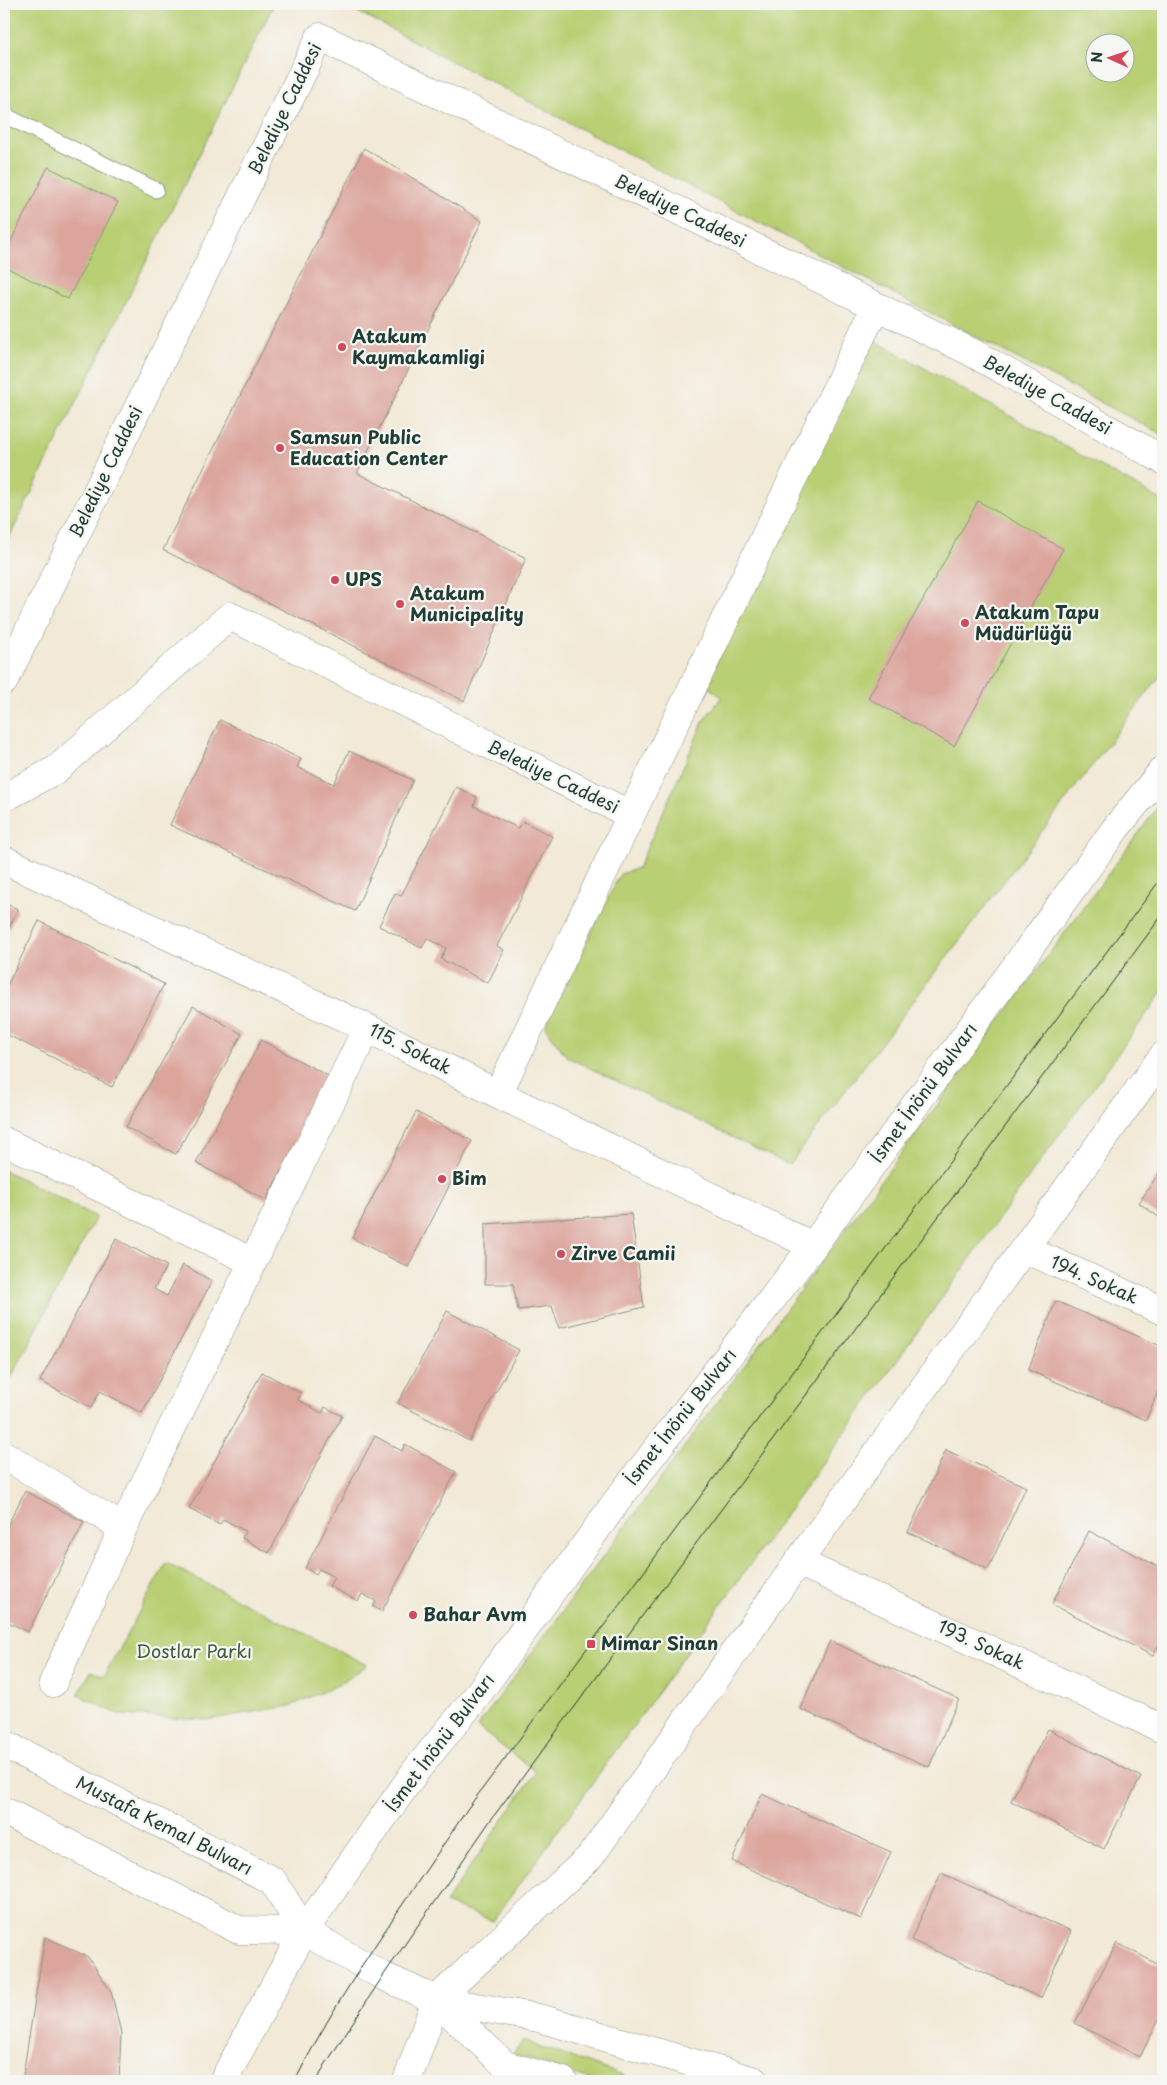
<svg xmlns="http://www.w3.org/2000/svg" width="1167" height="2085" viewBox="0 0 1167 2085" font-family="'Playpen Sans',sans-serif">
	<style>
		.green { fill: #b9cf73; stroke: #6c8654; fill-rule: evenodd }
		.building { fill: #dba59c }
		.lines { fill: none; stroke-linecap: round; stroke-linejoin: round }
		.service-casing { stroke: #889385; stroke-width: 17 }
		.minor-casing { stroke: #889385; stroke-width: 29 }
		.tertiary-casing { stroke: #889385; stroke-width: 29 }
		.secondary-casing { stroke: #889385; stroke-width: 29 }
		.primary-casing { stroke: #889385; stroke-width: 29 }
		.service { stroke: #fff; stroke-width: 15 }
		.minor { stroke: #fff; stroke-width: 28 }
		.tertiary { stroke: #fff; stroke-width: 28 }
		.secondary { stroke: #fff; stroke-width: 28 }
		.primary { stroke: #fff; stroke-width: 28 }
		.tram { stroke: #1f3d34; stroke-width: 1 }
		.poi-dot { fill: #d1495b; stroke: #f6f6f2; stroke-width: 2 }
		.labels { text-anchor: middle; stroke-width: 4.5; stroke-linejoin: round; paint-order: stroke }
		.street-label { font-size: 18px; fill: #1f3d34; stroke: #f6f6f2 }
		.poi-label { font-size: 18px; font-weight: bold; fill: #1f3d34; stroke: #f6f6f2; text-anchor: start }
		.park-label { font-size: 18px; fill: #3e5a41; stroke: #f6f6f2 }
	</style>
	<rect width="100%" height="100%" fill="#f6f6f2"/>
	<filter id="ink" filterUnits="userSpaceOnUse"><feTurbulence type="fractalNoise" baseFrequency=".02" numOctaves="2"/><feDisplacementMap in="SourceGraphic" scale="10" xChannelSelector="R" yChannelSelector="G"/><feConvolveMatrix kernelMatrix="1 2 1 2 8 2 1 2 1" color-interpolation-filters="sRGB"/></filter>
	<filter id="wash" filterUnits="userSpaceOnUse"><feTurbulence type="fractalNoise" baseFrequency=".0096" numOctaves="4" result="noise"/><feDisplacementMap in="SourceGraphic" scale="20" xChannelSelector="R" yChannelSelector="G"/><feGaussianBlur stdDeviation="1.12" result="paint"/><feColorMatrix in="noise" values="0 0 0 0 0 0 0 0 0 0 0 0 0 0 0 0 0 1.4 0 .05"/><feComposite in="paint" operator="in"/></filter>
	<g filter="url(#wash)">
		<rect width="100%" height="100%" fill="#f2e9d6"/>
		<!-- green -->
		<path class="green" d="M 4,4 L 274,4 L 4,548 Z
			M 343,4 L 1163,4 L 1163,435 ZM 1124,42 L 1124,72 L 1094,72 L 1094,42 Z
			M 874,340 L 1163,501 L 1163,672 L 789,1165 L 567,1057 L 545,1027 L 620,874 L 638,868 L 705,718 L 722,697 L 705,685 Z
			M 1163,800 L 1163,991 L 493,1921 L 445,1903 L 536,1772 L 477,1727 Z
			M 4,1170 L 96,1217 L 4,1391 Z
			M 166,1563 L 367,1665 L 338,1685 L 290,1706 L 206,1720 L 120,1715 L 78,1695 L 91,1671 L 104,1676 Z
			M 523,2041 L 641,2081 L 593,2081 L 513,2054 Z"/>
		<g id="blocks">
			<!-- building -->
			<path class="building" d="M 364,148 L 482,221 L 357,473 L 526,558 L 464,701 L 163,550 Z
				M 48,167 L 118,202 L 68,299 L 4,266 L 4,255 Z
				M 978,501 L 1063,549 L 954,746 L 868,698 Z
				M 220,720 L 301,759 L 297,767 L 334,784 L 349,751 L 413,780 L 355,911 L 170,825 Z
				M 456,787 L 477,797 L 474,806 L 518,828 L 522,821 L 552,836 L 497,946 L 504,950 L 488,983 L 441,959 L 446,948 L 427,938 L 422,948 L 379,926 L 395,893 L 401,896 Z
				M 4,903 L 18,909 L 4,939 Z
				M 39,921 L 164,984 L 112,1087 L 4,1033 L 4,992 Z
				M 193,1006 L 242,1034 L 176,1154 L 126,1127 Z
				M 261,1040 L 330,1077 L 266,1200 L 196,1163 Z
				M 416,1112 L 472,1141 L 408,1267 L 352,1238 Z
				M 1163,1167 L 1163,1220 L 1139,1203 Z
				M 631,1214 L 644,1307 L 559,1328 L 552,1306 L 518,1310 L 513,1284 L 485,1284 L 485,1224 Z
				M 116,1239 L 167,1266 L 154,1289 L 167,1296 L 183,1265 L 212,1281 L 142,1413 L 100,1391 L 91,1408 L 40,1381 Z
				M 1056,1301 L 1163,1347 L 1163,1379 L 1146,1420 L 1028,1370 Z
				M 447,1311 L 519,1350 L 469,1441 L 398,1403 Z
				M 262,1372 L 301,1393 L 298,1400 L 322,1413 L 325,1407 L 342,1416 L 269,1553 L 242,1538 L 245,1531 L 223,1519 L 220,1525 L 189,1509 Z
				M 375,1436 L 402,1451 L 405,1444 L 456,1472 L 382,1611 L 373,1607 L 376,1601 L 362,1594 L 358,1601 L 329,1586 L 334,1577 L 319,1569 L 316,1574 L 305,1568 Z
				M 946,1450 L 1026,1487 L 988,1569 L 908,1532 Z
				M 25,1491 L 84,1522 L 28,1632 L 4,1620 L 4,1532 Z
				M 1089,1531 L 1163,1569 L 1163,1636 L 1153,1656 L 1052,1604 Z
				M 830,1641 L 959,1699 L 929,1767 L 800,1709 Z
				M 1048,1729 L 1141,1777 L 1104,1849 L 1011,1801 Z
				M 762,1794 L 891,1852 L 861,1919 L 732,1861 Z
				M 941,1873 L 1071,1931 L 1041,1998 L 911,1940 Z
				M 45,1937 L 88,1957 L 111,1991 L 121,2033 L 119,2081 L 22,2081 Z
				M 1117,1943 L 1163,1967 L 1163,2011 L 1140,2057 L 1075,2023 Z"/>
		</g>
	</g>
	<g filter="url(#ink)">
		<use href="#blocks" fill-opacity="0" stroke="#889385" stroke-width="1"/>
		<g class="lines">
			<!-- service casing -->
			<g class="service-casing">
				<path id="service" d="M 4,115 L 156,190"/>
			</g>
			<!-- minor casing -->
			<g class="minor-casing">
				<path id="minor" d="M 4,860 L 367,1028 L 498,1094 L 813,1246
					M 498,1094 L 631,815
					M 4,1141 L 253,1262
					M 1025,1249 L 1163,1311
					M 4,1455 L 123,1528 L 53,1683
					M 123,1528 L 367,1028
					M 798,1562 L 1163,1729"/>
			</g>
			<!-- tertiary casing -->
			<g class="tertiary-casing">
				<path id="tertiary" d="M 4,681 L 320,37 L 971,352 L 1163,460
					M 4,798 L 57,769 L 230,616 L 631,815 L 876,306"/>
			</g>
			<!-- secondary casing -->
			<g class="secondary-casing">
				<path id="secondary" d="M 4,1744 L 273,1881 L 304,1931 L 383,1976 L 436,2000 L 539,2018 L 755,2081
					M 4,1811 L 239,1930 L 304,1931
					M 436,2000 L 505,2065 L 563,2081"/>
			</g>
			<!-- primary casing -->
			<g class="primary-casing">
				<path id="primary" d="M 223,2081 L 304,1931 L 417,1769 L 473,1701 L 616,1502 L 813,1246 L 1116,828 L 1163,770
					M 407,2081 L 436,2000 L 590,1857 L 798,1562 L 1163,1056"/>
			</g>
			<!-- service -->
			<use href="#service" class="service"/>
			<!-- minor -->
			<use href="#minor" class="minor"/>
			<!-- tertiary -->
			<use href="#tertiary" class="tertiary"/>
			<!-- secondary -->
			<use href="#secondary" class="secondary"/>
			<!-- primary -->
			<use href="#primary" class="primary"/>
			<!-- tram -->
			<path class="tram" d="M 295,2081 C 343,1985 409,1897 468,1808 L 1163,876
				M 317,2081 L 325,2065 L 383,1976 L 490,1821 L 1163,914"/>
		</g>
	</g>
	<!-- markers -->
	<g class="poi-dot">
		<circle cx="342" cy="347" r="5"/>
		<circle cx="280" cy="448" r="5"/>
		<circle cx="335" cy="580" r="5"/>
		<circle cx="400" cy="604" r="5"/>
		<circle cx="965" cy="623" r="5"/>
		<circle cx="442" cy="1179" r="5"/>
		<circle cx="561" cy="1254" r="5"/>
		<circle cx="413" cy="1615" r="5"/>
		<rect x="586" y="1639" width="10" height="10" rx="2.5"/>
	</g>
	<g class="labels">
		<!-- street labels -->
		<g class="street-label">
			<text transform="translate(285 109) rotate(-64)" y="6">Belediye Caddesi</text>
			<text transform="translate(680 211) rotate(26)" y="6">Belediye Caddesi</text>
			<text transform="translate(1047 395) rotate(29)" y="6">Belediye Caddesi</text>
			<text transform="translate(106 472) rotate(-64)" y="6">Belediye Caddesi</text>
			<text transform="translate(553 777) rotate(26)" y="6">Belediye Caddesi</text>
			<text transform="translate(410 1049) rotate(27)" y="6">115. Sokak</text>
			<text transform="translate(924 1093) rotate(-54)" y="6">İsmet İnönü Bulvarı</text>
			<text transform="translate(1094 1280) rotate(24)" y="6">194. Sokak</text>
			<text transform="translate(681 1417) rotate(-52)" y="6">İsmet İnönü Bulvarı</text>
			<text transform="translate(981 1645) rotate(25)" y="6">193. Sokak</text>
			<text transform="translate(440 1743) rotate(-53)" y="6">İsmet İnönü Bulvarı</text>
			<text transform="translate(164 1826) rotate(27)" y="6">Mustafa Kemal Bulvarı</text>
		</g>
		<!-- poi labels -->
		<g class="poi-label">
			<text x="352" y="343">Atakum<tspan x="352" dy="21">Kaymakamligi</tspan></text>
			<text x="290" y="444">Samsun Public<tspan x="290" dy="21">Education Center</tspan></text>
			<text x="345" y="586">UPS</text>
			<text x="410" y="600">Atakum<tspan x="410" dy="21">Municipality</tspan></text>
			<text x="975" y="619">Atakum Tapu<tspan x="975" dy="21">Müdürlüğü</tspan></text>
			<text x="452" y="1185">Bim</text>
			<text x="571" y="1260">Zirve Camii</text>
			<text x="423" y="1621">Bahar Avm</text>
			<text x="601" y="1650">Mimar Sinan</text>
		</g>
		<!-- park labels -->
		<g class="park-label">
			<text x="194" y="1658">Dostlar Parkı</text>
		</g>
	</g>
	<!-- margin -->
	<rect width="1167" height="2085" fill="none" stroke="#f6f6f2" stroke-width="20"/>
	<!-- north arrow -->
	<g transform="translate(1110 58) rotate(273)"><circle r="24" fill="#f6f6f2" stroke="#a0aca6"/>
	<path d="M0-4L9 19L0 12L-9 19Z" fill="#d1495b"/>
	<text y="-8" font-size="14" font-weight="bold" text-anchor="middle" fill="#1f3d34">N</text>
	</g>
</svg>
